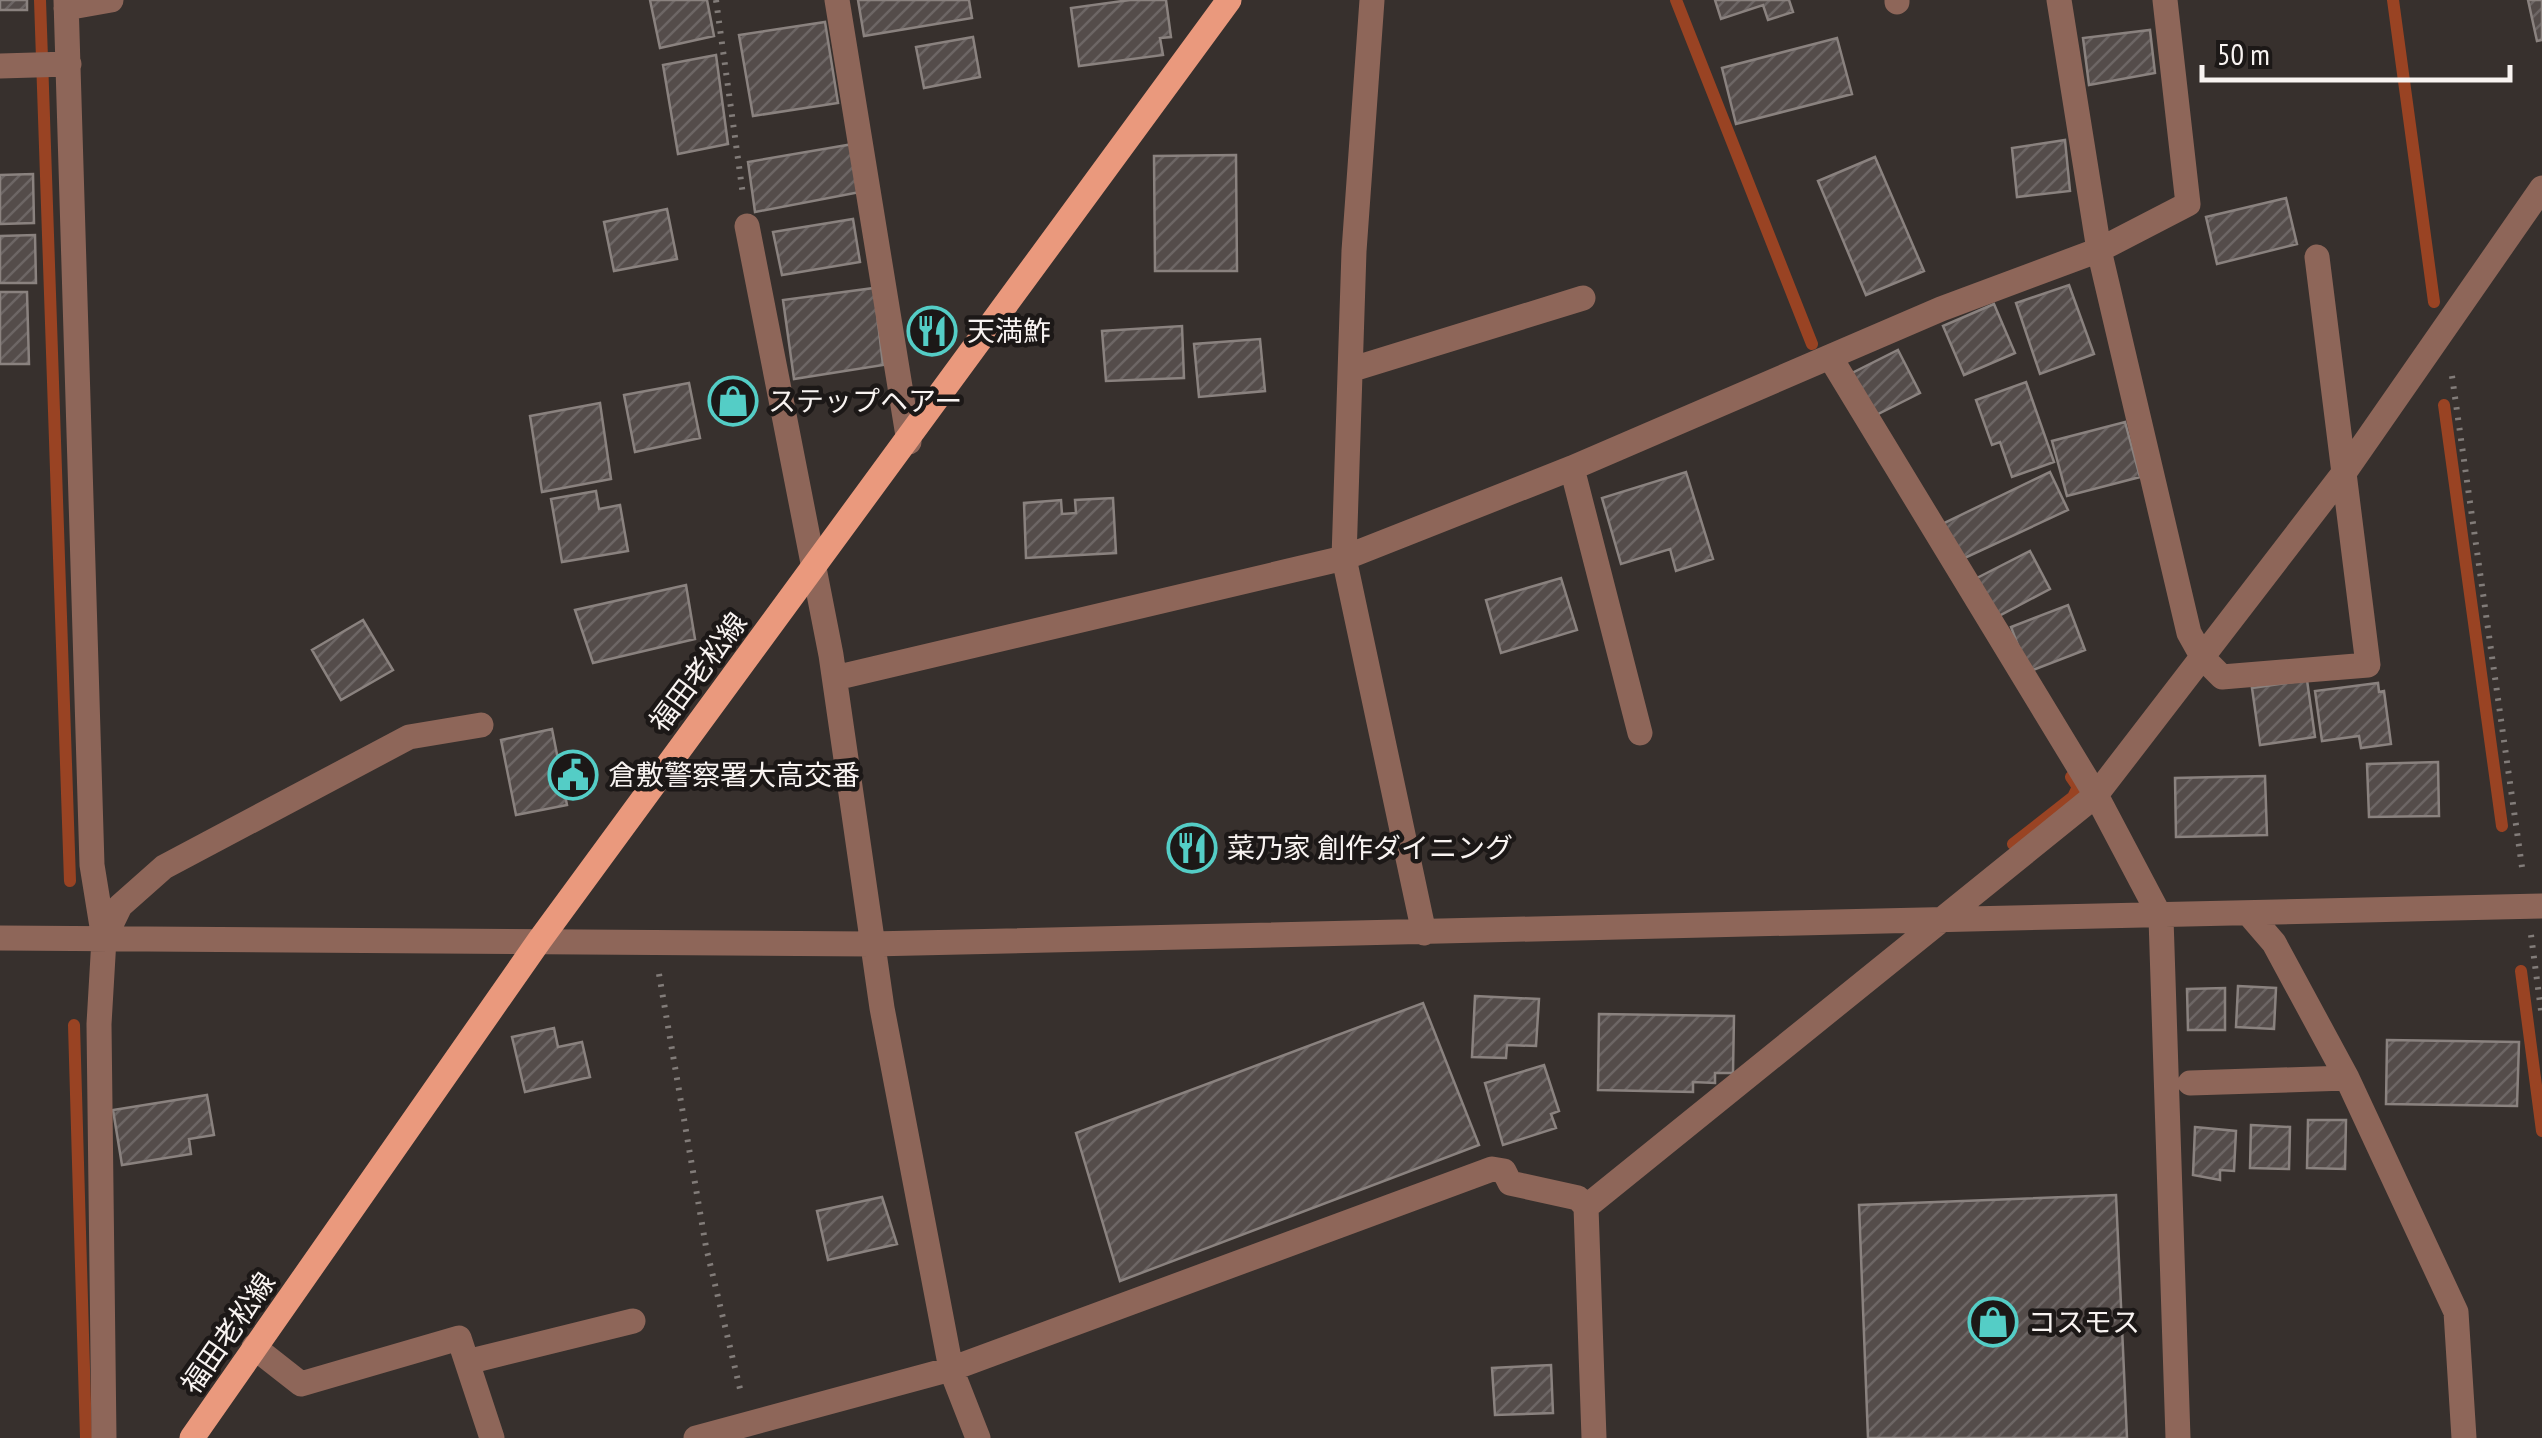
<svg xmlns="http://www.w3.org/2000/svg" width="2542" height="1438" viewBox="0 0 2542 1438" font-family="'PT Sans Narrow','Noto Sans JP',sans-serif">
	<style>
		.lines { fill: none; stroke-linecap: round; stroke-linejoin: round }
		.stream { stroke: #994323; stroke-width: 12 }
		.building { fill: url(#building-hatch); stroke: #8a827f; stroke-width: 2.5 }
		.path { stroke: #827c79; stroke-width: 6; stroke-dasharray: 2.5 8; stroke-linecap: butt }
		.minor { stroke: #8e6659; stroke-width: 25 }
		.major { stroke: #ea997d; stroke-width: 25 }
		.labels { text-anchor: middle; stroke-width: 9; stroke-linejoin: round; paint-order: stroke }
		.poi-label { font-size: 28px; fill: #f8f3f1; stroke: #1c1817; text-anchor: start }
		.street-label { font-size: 28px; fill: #f8f3f1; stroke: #1c1817 }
	</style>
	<defs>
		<pattern id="building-hatch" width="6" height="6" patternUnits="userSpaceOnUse" patternTransform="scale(2.5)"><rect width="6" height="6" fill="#544c4a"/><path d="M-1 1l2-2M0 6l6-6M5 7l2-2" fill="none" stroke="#6d6665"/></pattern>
	</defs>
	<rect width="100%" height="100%" fill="#37302d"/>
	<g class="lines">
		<!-- stream -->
		<path class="stream" d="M 40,0 L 70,881
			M 1676,0 L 1812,344
			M 2393,0 L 2434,302
			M 2444,405 L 2502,826
			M 2013,844 L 2073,797 L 2078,787 L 2071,777
			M 2521,971 L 2542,1131
			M 74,1025 L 86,1438"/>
	</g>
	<!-- building -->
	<path class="building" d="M 0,0 L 27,0 L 27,10 L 0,10 Z
		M 650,0 L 707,0 L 714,36 L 660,48 Z
		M 858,0 L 969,0 L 972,18 L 864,36 Z
		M 1130,0 L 1166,0 L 1171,37 L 1160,38 L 1163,55 L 1079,66 L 1071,8 Z
		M 1715,0 L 1789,0 L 1793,12 L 1768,20 L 1763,5 L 1721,19 Z
		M 2528,0 L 2542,0 L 2542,40 L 2537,41 Z
		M 825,22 L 838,103 L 753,116 L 739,35 Z
		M 2150,30 L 2155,73 L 2089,85 L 2083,38 Z
		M 973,37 L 980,77 L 924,88 L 916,47 Z
		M 1837,38 L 1852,94 L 1736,124 L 1722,68 Z
		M 716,55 L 728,144 L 678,154 L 663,65 Z
		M 2065,140 L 2070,191 L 2017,197 L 2012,148 Z
		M 853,144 L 860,192 L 755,212 L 748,162 Z
		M 1236,155 L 1237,271 L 1155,271 L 1154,156 Z
		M 1875,157 L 1924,271 L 1866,295 L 1818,181 Z
		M 33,174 L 34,223 L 0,224 L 0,175 Z
		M 2286,198 L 2297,244 L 2217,264 L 2206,217 Z
		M 667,209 L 677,259 L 614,271 L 604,222 Z
		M 853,219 L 860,262 L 782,275 L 773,232 Z
		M 35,235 L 36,283 L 0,283 L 0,236 Z
		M 2069,285 L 2094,354 L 2040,374 L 2016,303 Z
		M 874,288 L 883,365 L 794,379 L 783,300 Z
		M 0,292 L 27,292 L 29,364 L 0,364 Z
		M 1994,304 L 2015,353 L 1964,375 L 1943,326 Z
		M 1182,326 L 1184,378 L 1106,381 L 1102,331 Z
		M 1260,339 L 1265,391 L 1199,397 L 1194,344 Z
		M 1898,350 L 1920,393 L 1874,416 L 1852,373 Z
		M 2026,382 L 2054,462 L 2012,477 L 2000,442 L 1992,445 L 1976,400 Z
		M 689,383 L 700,438 L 635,452 L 624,395 Z
		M 600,403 L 611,479 L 542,492 L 530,416 Z
		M 2125,422 L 2140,477 L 2067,496 L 2052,441 Z
		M 1686,472 L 1713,559 L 1676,571 L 1670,549 L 1621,564 L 1602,498 Z
		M 2050,472 L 2068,510 L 1958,561 L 1940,525 Z
		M 596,491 L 599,509 L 620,505 L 628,551 L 562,562 L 551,499 Z
		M 1113,498 L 1116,553 L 1026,558 L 1024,503 L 1061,500 L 1062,514 L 1076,513 L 1075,500 Z
		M 2030,551 L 2050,589 L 1995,618 L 1975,579 Z
		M 1561,578 L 1577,630 L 1501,653 L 1486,600 Z
		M 686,585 L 695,639 L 593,663 L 575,610 Z
		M 2068,605 L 2085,650 L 2028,672 L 2011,627 Z
		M 363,620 L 393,670 L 341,700 L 312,650 Z
		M 2307,680 L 2315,737 L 2260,745 L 2252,688 Z
		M 2378,683 L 2379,692 L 2384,691 L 2391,744 L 2361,748 L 2359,736 L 2322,741 L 2315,691 Z
		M 552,729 L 567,805 L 516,815 L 501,740 Z
		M 2438,762 L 2439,816 L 2369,817 L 2367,764 Z
		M 2265,776 L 2267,835 L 2176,837 L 2175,778 Z
		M 2238,986 L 2276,988 L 2274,1029 L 2236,1027 Z
		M 2225,988 L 2225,1030 L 2188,1030 L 2187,989 Z
		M 1475,996 L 1539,999 L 1536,1046 L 1507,1045 L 1506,1058 L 1472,1057 Z
		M 1423,1003 L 1479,1145 L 1120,1281 L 1076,1133 Z
		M 1599,1014 L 1734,1016 L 1733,1073 L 1715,1073 L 1715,1083 L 1693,1082 L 1693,1092 L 1598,1090 Z
		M 554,1028 L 558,1047 L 582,1042 L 590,1077 L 525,1092 L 512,1037 Z
		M 2387,1040 L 2519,1042 L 2517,1106 L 2386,1104 Z
		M 1544,1065 L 1559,1111 L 1551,1114 L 1556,1128 L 1503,1145 L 1485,1083 Z
		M 207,1095 L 214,1135 L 189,1139 L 191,1154 L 122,1165 L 113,1110 Z
		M 2308,1120 L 2346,1120 L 2345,1169 L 2307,1168 Z
		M 2251,1125 L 2290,1127 L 2289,1169 L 2250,1168 Z
		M 2195,1127 L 2236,1131 L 2234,1171 L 2220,1170 L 2220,1180 L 2193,1175 Z
		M 2116,1195 L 2127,1438 L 1868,1438 L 1859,1205 Z
		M 882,1197 L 897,1244 L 828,1260 L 817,1211 Z
		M 1551,1365 L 1553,1413 L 1495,1415 L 1492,1368 Z"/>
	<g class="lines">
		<!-- path -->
		<path class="path" d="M 716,0 L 743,195
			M 2452,376 L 2523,874
			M 2531,935 L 2542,1018
			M 659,974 L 706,1247 L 741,1393"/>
		<!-- minor -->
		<path class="minor" d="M 66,0 L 92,865 L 104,939 L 99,1024 L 104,1438
			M 837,0 L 909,442
			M 1372,0 L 1354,251 L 1344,558 L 1424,933
			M 1897,0 L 1897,2
			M 2059,0 L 2099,250 L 2189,633 L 2203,658 L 2222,677 L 2368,665 L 2317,257
			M 66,8 L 111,0
			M 0,66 L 69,64
			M 747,226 L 831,655 L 882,1008 L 951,1369 L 978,1438
			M 1830,357 L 2096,795 L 2161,918 L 2178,1438
			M 1353,369 L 1583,298
			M 1572,468 L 1640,733
			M 835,678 L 1344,558 L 1572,468 L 1941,309 L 2099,250 L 2188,204 L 2165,0
			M 2249,914 L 2274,943 L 2347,1078 L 2456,1312 L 2464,1438
			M 0,938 L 871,944 L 2542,906
			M 104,939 L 120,906 L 164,867 L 409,737 L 481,725
			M 2190,1083 L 2347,1078
			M 254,1347 L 301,1384 L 459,1338 L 492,1438
			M 467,1362 L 633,1321
			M 696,1438 L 951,1369 L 1492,1169 L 1504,1171 L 1510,1183 L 1578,1198 L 1586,1207
			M 1594,1438 L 1586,1207 L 2096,795 L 2346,470 L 2542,188"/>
		<!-- major -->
		<path class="major" d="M 192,1438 L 539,941 L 1229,0"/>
	</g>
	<!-- icons -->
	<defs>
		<g id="restaurant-ring" transform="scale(2.5)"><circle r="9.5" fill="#1c1817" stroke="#54cdc6" stroke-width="1.5"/><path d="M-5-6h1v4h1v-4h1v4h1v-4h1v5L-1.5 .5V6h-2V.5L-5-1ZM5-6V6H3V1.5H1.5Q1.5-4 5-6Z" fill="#54cdc6"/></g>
		<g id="shop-ring" transform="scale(2.5)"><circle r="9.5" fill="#1c1817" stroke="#54cdc6" stroke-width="1.5"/><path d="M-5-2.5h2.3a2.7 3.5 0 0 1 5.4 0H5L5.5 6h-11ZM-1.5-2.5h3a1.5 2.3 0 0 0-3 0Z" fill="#54cdc6"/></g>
		<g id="civic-ring" transform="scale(2.5)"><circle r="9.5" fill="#1c1817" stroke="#54cdc6" stroke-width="1.5"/><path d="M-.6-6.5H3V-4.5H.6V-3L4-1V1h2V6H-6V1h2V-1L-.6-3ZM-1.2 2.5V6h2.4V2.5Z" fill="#54cdc6"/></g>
	</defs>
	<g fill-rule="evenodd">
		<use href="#restaurant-ring" x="932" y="331"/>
		<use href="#shop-ring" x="733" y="401"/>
		<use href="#civic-ring" x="573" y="775"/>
		<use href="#restaurant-ring" x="1192" y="848"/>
		<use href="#shop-ring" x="1993" y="1322"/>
	</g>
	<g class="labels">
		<!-- poi labels -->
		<g class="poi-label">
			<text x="967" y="341">天満鮓</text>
			<text x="768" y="411">ステップヘアー</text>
			<text x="608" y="785">倉敷警察署大高交番</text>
			<text x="1227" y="858">菜乃家 創作ダイニング</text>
			<text x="2028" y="1332">コスモス</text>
		</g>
		<!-- street labels -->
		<g class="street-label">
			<text transform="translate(698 672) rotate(-53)" y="10">福田老松線</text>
			<text transform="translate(228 1333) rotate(-55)" y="10">福田老松線</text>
		</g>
	</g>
	<!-- scale -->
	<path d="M2202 65v15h308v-15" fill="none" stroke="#f8f3f1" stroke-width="5"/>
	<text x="2217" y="65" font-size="30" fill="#f8f3f1" stroke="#1c1817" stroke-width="8" paint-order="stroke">50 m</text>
</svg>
